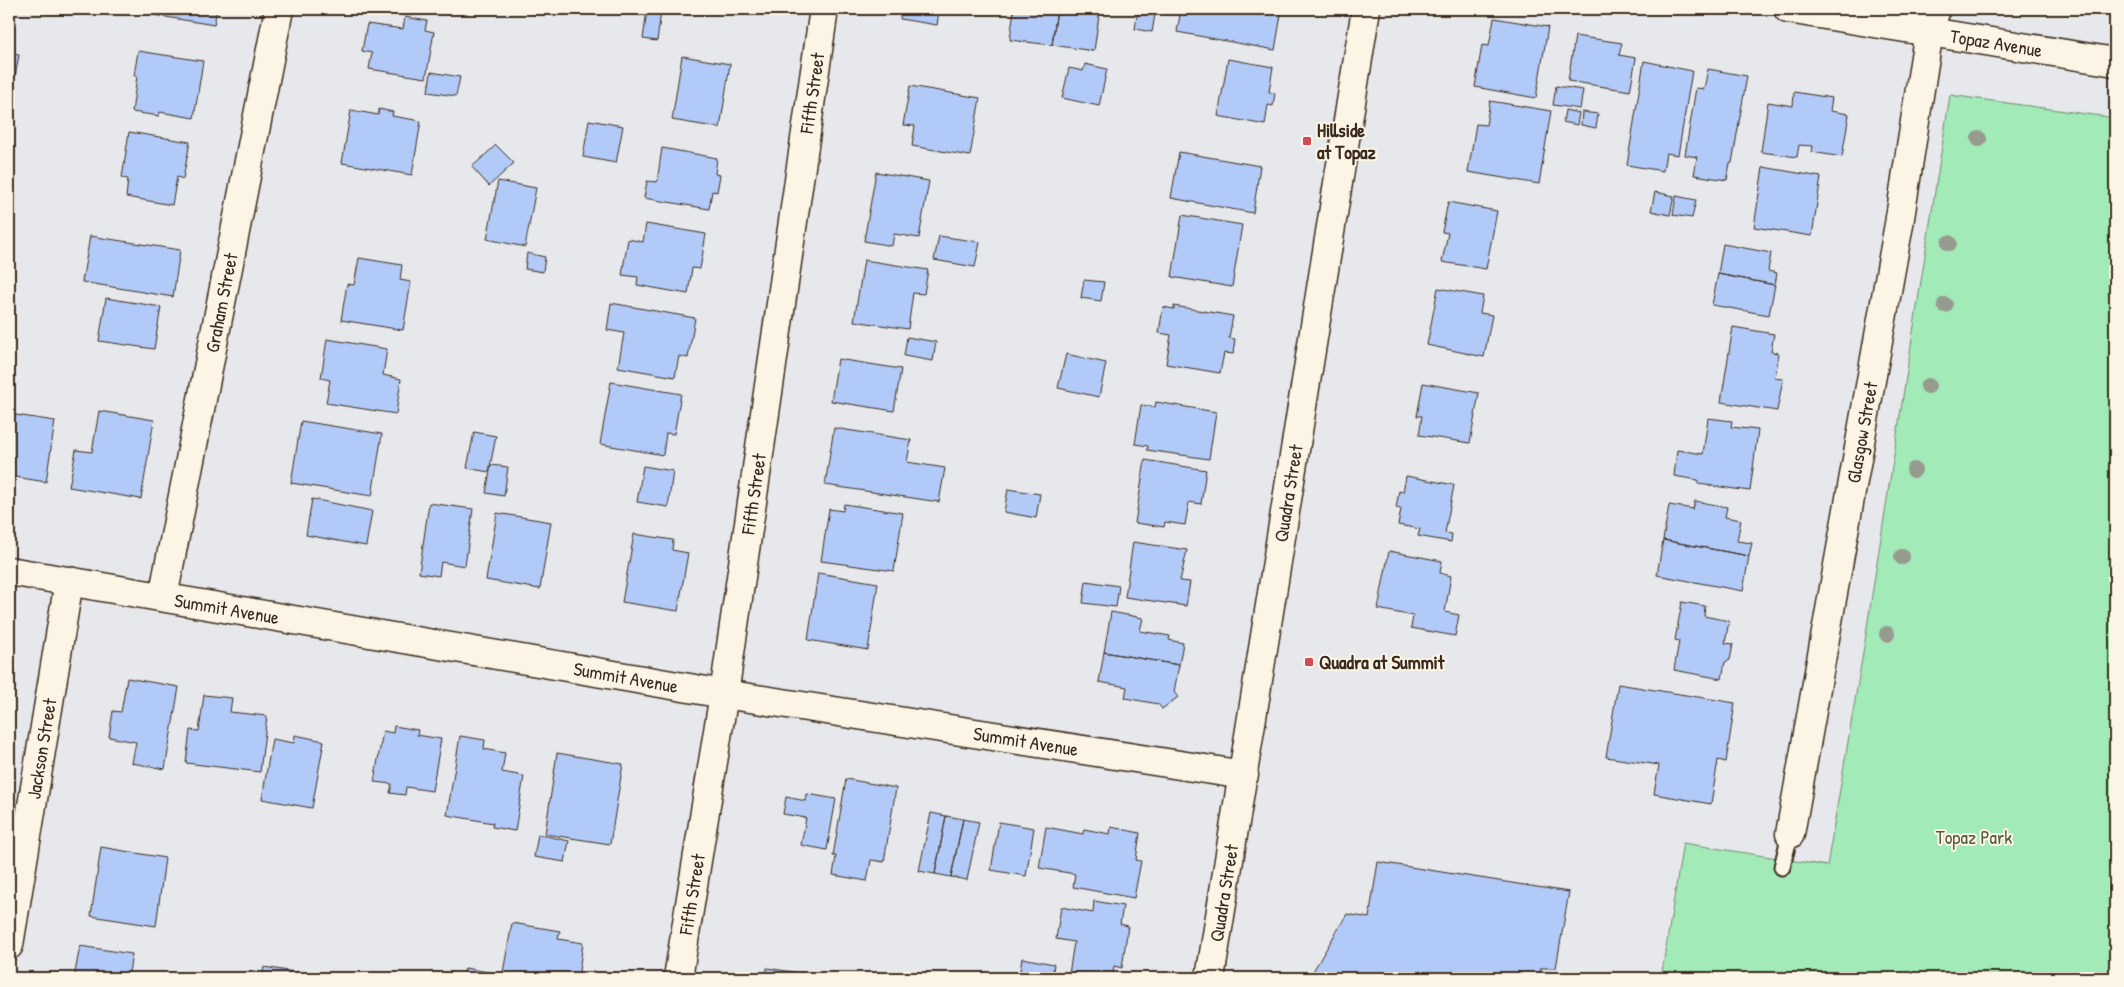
<svg xmlns="http://www.w3.org/2000/svg" width="2124" height="987" viewBox="0 0 2124 987" font-family="'Patrick Hand',sans-serif">
	<style>
		.green { fill: #a2eab8; stroke: #6e8a6b }
		.building { fill: #b2caf8; stroke: #3b2a1e }
		.lines { fill: none; stroke-linecap: round; stroke-linejoin: round }
		.lane-casing { stroke: #3b2a1e; stroke-width: 19 }
		.street-casing { stroke: #3b2a1e; stroke-width: 31 }
		.secondary-casing { stroke: #3b2a1e; stroke-width: 31 }
		.lane { stroke: #fcf5e5; stroke-width: 15 }
		.street { stroke: #fcf5e5; stroke-width: 28 }
		.secondary { stroke: #fcf5e5; stroke-width: 28 }
		.tree { fill: #969a8f }
		.poi-dot { fill: #d1495b; stroke: #fcf5e5; stroke-width: 2 }
		.labels { text-anchor: middle; stroke-width: 4; stroke-linejoin: round; paint-order: stroke }
		.street-label { font-size: 19px; fill: #3b2a1e; stroke: #fcf5e5 }
		.poi-label { font-size: 19px; font-weight: bold; fill: #3b2a1e; stroke: #fcf5e5; text-anchor: start }
		.park-label { font-size: 19px; fill: #555a44; stroke: #fcf5e5 }
	</style>
	<rect width="100%" height="100%" fill="#e6e8eb"/>
	<filter id="ink" filterUnits="userSpaceOnUse"><feTurbulence type="fractalNoise" baseFrequency=".02" numOctaves="2"/><feDisplacementMap in="SourceGraphic" scale="10" xChannelSelector="R" yChannelSelector="G"/><feConvolveMatrix kernelMatrix="1 2 1 2 8 2 1 2 1" color-interpolation-filters="sRGB"/></filter>
	<g filter="url(#ink)">
		<!-- green -->
		<path class="green" d="M 1950,95 L 2115,118 L 2115,978 L 1661,978 L 1683,843 L 1827,866 L 1863,653 Z"/>
		<!-- building -->
		<path class="building" d="M 137,9 L 217,9 L 214,25 L 136,12 Z
			M 901,9 L 957,9 L 956,14 L 939,11 L 937,25 L 900,19 Z
			M 1014,9 L 1057,9 L 1052,45 L 1010,40 Z
			M 1057,9 L 1100,9 L 1094,51 L 1052,45 Z
			M 1138,9 L 1156,9 L 1152,32 L 1135,29 Z
			M 1181,9 L 1282,9 L 1275,50 L 1177,32 Z
			M 647,10 L 661,12 L 657,41 L 643,39 Z
			M 405,17 L 427,21 L 425,30 L 434,32 L 426,78 L 369,69 L 372,53 L 362,51 L 367,24 L 403,29 Z
			M 1494,18 L 1548,27 L 1536,98 L 1475,87 L 1482,45 L 1489,46 Z
			M 1575,36 L 1622,43 L 1619,55 L 1636,58 L 1630,91 L 1568,81 Z
			M 138,51 L 203,61 L 194,118 L 160,112 L 159,116 L 132,112 L 137,76 L 134,76 Z
			M 9,53 L 19,55 L 15,77 L 9,76 Z
			M 682,56 L 730,64 L 720,128 L 672,120 Z
			M 1228,59 L 1273,67 L 1269,92 L 1275,93 L 1273,106 L 1268,105 L 1265,125 L 1218,116 Z
			M 1644,61 L 1692,71 L 1678,155 L 1666,153 L 1663,171 L 1627,165 Z
			M 1085,64 L 1107,69 L 1099,106 L 1062,98 L 1069,68 L 1083,71 Z
			M 1708,69 L 1747,76 L 1732,163 L 1730,163 L 1727,180 L 1694,175 L 1697,157 L 1685,155 L 1696,88 L 1704,89 Z
			M 431,72 L 460,77 L 456,96 L 428,92 Z
			M 910,86 L 980,98 L 970,156 L 912,146 L 915,126 L 903,125 Z
			M 1556,86 L 1583,90 L 1580,109 L 1553,105 Z
			M 1794,92 L 1832,98 L 1830,111 L 1849,114 L 1842,157 L 1812,152 L 1813,146 L 1799,145 L 1797,157 L 1761,152 L 1768,102 L 1793,106 Z
			M 1490,101 L 1551,111 L 1539,184 L 1468,172 L 1476,124 L 1486,125 Z
			M 379,109 L 393,112 L 392,116 L 421,121 L 412,175 L 342,163 L 351,110 L 378,115 Z
			M 1565,110 L 1579,113 L 1577,125 L 1563,122 Z
			M 1582,112 L 1598,114 L 1596,128 L 1581,125 Z
			M 589,120 L 623,126 L 616,163 L 583,157 Z
			M 129,132 L 190,142 L 183,179 L 177,177 L 172,205 L 126,197 L 128,179 L 122,178 Z
			M 496,145 L 514,163 L 489,186 L 472,167 Z
			M 662,148 L 717,158 L 715,174 L 720,175 L 717,192 L 712,191 L 709,209 L 644,198 L 647,181 L 657,182 Z
			M 1179,152 L 1260,166 L 1253,213 L 1171,198 Z
			M 1763,167 L 1821,177 L 1812,236 L 1754,227 Z
			M 876,172 L 929,181 L 919,238 L 894,234 L 892,246 L 864,241 Z
			M 498,181 L 536,188 L 525,247 L 487,239 Z
			M 1655,192 L 1674,196 L 1670,215 L 1651,211 Z
			M 1676,196 L 1696,200 L 1692,218 L 1673,215 Z
			M 1448,202 L 1497,211 L 1486,269 L 1442,262 L 1448,233 L 1442,232 Z
			M 1182,215 L 1242,225 L 1232,287 L 1172,277 Z
			M 646,224 L 706,234 L 700,269 L 692,268 L 688,294 L 637,285 L 638,277 L 622,275 L 628,239 L 643,242 Z
			M 90,236 L 180,250 L 173,297 L 82,282 Z
			M 939,236 L 980,242 L 975,267 L 934,260 Z
			M 1723,244 L 1771,253 L 1768,271 L 1777,273 L 1775,285 L 1718,274 Z
			M 527,253 L 545,257 L 543,272 L 525,269 Z
			M 359,258 L 402,265 L 400,280 L 411,282 L 403,330 L 341,320 L 347,284 L 354,285 Z
			M 864,260 L 928,270 L 924,294 L 913,293 L 908,329 L 854,321 Z
			M 1718,274 L 1775,285 L 1769,315 L 1712,305 Z
			M 1084,280 L 1104,282 L 1101,301 L 1081,298 Z
			M 1438,288 L 1483,296 L 1480,313 L 1492,315 L 1484,357 L 1427,345 Z
			M 106,298 L 161,307 L 154,349 L 99,341 Z
			M 611,303 L 695,318 L 688,358 L 679,356 L 675,377 L 618,367 L 624,333 L 607,330 Z
			M 1174,306 L 1233,316 L 1229,338 L 1235,339 L 1233,354 L 1224,353 L 1220,373 L 1166,364 L 1171,335 L 1159,333 L 1163,307 L 1174,309 Z
			M 1733,327 L 1774,334 L 1771,352 L 1779,353 L 1775,378 L 1783,379 L 1777,411 L 1721,402 Z
			M 907,337 L 936,342 L 933,361 L 904,356 Z
			M 327,339 L 387,349 L 383,375 L 401,379 L 396,414 L 326,403 L 330,380 L 321,378 Z
			M 1066,354 L 1106,363 L 1099,397 L 1058,388 Z
			M 838,359 L 901,369 L 894,411 L 831,401 Z
			M 611,382 L 681,394 L 674,434 L 666,433 L 663,455 L 600,444 Z
			M 1423,383 L 1479,393 L 1470,443 L 1419,435 L 1422,416 L 1417,416 Z
			M 1156,402 L 1216,412 L 1209,459 L 1147,450 L 1148,446 L 1135,444 L 1141,405 L 1155,407 Z
			M 99,411 L 154,420 L 141,499 L 69,487 L 76,450 L 92,452 Z
			M 9,414 L 55,421 L 46,482 L 9,476 Z
			M 1708,418 L 1732,421 L 1731,427 L 1758,430 L 1750,491 L 1698,484 L 1698,480 L 1674,476 L 1677,450 L 1703,454 Z
			M 301,421 L 382,434 L 372,496 L 291,483 Z
			M 834,428 L 911,440 L 907,462 L 945,468 L 939,502 L 825,485 Z
			M 474,432 L 496,436 L 489,472 L 467,468 Z
			M 1145,460 L 1206,470 L 1201,504 L 1189,502 L 1185,525 L 1165,522 L 1164,527 L 1135,523 Z
			M 491,465 L 508,467 L 504,496 L 486,493 Z
			M 643,466 L 673,471 L 668,507 L 637,502 Z
			M 1406,476 L 1454,485 L 1445,533 L 1452,534 L 1451,542 L 1418,536 L 1420,529 L 1398,525 L 1401,509 L 1396,508 L 1399,491 L 1403,492 Z
			M 1008,489 L 1040,494 L 1036,518 L 1004,512 Z
			M 312,499 L 372,511 L 366,546 L 306,535 Z
			M 1695,501 L 1727,507 L 1725,517 L 1741,520 L 1737,541 L 1752,543 L 1749,556 L 1663,540 L 1669,505 L 1693,509 Z
			M 429,503 L 473,509 L 465,566 L 441,562 L 439,576 L 419,573 Z
			M 844,504 L 903,513 L 894,571 L 821,561 L 829,509 L 843,511 Z
			M 497,513 L 551,522 L 540,589 L 486,580 Z
			M 634,534 L 673,540 L 672,550 L 688,553 L 678,611 L 622,602 Z
			M 1663,540 L 1749,556 L 1743,591 L 1657,575 Z
			M 1133,542 L 1187,550 L 1180,581 L 1190,582 L 1186,606 L 1125,597 Z
			M 1389,551 L 1442,561 L 1440,573 L 1451,576 L 1445,612 L 1459,615 L 1455,636 L 1411,628 L 1413,616 L 1378,609 Z
			M 818,573 L 878,583 L 868,650 L 808,640 Z
			M 1086,581 L 1119,586 L 1116,607 L 1083,603 Z
			M 1682,602 L 1705,606 L 1704,616 L 1729,621 L 1725,643 L 1733,644 L 1730,660 L 1725,662 L 1722,679 L 1674,670 L 1679,641 L 1675,640 Z
			M 1111,612 L 1143,618 L 1140,631 L 1170,636 L 1169,640 L 1183,643 L 1179,665 L 1104,652 Z
			M 1104,652 L 1179,665 L 1174,692 L 1178,697 L 1162,709 L 1158,704 L 1125,698 L 1127,687 L 1099,682 Z
			M 127,678 L 179,687 L 165,769 L 132,763 L 136,742 L 109,737 L 113,711 L 121,712 Z
			M 1618,684 L 1735,703 L 1726,762 L 1718,760 L 1711,804 L 1654,794 L 1659,765 L 1606,757 Z
			M 204,695 L 232,698 L 230,712 L 267,716 L 260,772 L 186,763 L 190,730 L 199,731 Z
			M 394,726 L 418,730 L 417,735 L 441,739 L 432,791 L 406,787 L 405,795 L 390,793 L 392,784 L 374,782 L 383,731 L 393,733 Z
			M 295,735 L 324,741 L 312,808 L 262,799 L 272,739 L 294,743 Z
			M 460,736 L 485,740 L 484,749 L 505,753 L 502,772 L 524,776 L 515,831 L 492,827 L 493,823 L 447,815 Z
			M 557,753 L 623,764 L 610,844 L 545,834 Z
			M 846,779 L 896,788 L 884,862 L 871,860 L 867,881 L 833,875 L 836,856 L 833,856 Z
			M 807,794 L 836,799 L 827,850 L 801,845 L 806,818 L 783,814 L 786,797 L 806,801 Z
			M 931,813 L 946,816 L 935,874 L 919,871 Z
			M 946,816 L 963,819 L 951,877 L 935,874 Z
			M 963,819 L 979,822 L 967,880 L 951,877 Z
			M 999,822 L 1034,828 L 1026,876 L 991,870 Z
			M 1046,827 L 1083,834 L 1084,829 L 1110,834 L 1111,827 L 1140,833 L 1136,860 L 1141,861 L 1134,898 L 1073,887 L 1075,874 L 1039,868 Z
			M 538,834 L 569,841 L 565,862 L 534,857 Z
			M 101,847 L 165,858 L 156,926 L 91,916 Z
			M 1378,862 L 1569,892 L 1556,968 L 1541,968 L 1539,978 L 1309,978 L 1347,914 L 1369,918 Z
			M 1094,901 L 1123,906 L 1120,924 L 1128,926 L 1122,968 L 1114,966 L 1112,978 L 1069,974 L 1074,942 L 1056,939 L 1061,907 L 1093,913 Z
			M 512,923 L 560,931 L 558,939 L 583,943 L 578,978 L 502,978 Z
			M 80,946 L 132,954 L 128,978 L 74,978 Z
			M 1022,958 L 1054,964 L 1052,978 L 1019,978 Z
			M 264,967 L 330,978 L 262,978 Z
			M 465,968 L 499,974 L 498,978 L 463,978 Z
			M 767,968 L 832,978 L 766,978 Z"/>
		<g class="lines">
			<!-- lane casing -->
			<g class="lane-casing">
				<path id="lane" d="M 1782,867 L 1790,834"/>
			</g>
			<!-- street casing -->
			<g class="street-casing">
				<g id="street">
					<path id="s1" d="M 1788,9 L 2115,62"/>
					<path id="s2" d="M 9,571 L 724,694 L 1244,775"/>
					<path id="s3" d="M 163,597 L 279,9"/>
					<path id="s4" d="M 1790,834 L 1899,224 L 1929,31 L 1936,9"/>
					<path id="s5" d="M 9,945 L 69,581"/>
					<path id="s6" d="M 678,978 L 724,694 L 824,9"/>
				</g>
			</g>
			<!-- secondary casing -->
			<g class="secondary-casing">
				<g id="secondary">
					<path id="s7" d="M 1210,978 L 1366,9"/>
				</g>
			</g>
			<!-- lane -->
			<use href="#lane" class="lane"/>
			<!-- street -->
			<use href="#street" class="street"/>
			<!-- secondary -->
			<use href="#secondary" class="secondary"/>
		</g>
		<!-- trees -->
		<g class="tree">
			<circle cx="1979" cy="139" r="8"/>
			<circle cx="1949" cy="243" r="8"/>
			<circle cx="1945" cy="305" r="8"/>
			<circle cx="1928" cy="386" r="8"/>
			<circle cx="1914" cy="470" r="8"/>
			<circle cx="1902" cy="557" r="8"/>
			<circle cx="1887" cy="634" r="8"/>
		</g>
	</g>
	<!-- markers -->
	<g class="poi-dot">
		<rect x="1302" y="136" width="10" height="10" rx="2.5"/>
		<rect x="1304" y="657" width="10" height="10" rx="2.5"/>
	</g>
	<g class="labels">
		<!-- street labels -->
		<g class="street-label">
			<text dy="7" stroke="none"><textPath href="#s1" startOffset="211">Topaz Avenue</textPath></text>
			<text dy="7" stroke="none"><textPath href="#s6" startOffset="895">Fifth Street</textPath></text>
			<text dy="7" stroke="none"><textPath href="#s3" startOffset="300">Graham Street</textPath></text>
			<text dy="7" stroke="none"><textPath href="#s4" startOffset="408">Glasgow Street</textPath></text>
			<text dy="7" stroke="none"><textPath href="#s6" startOffset="490">Fifth Street</textPath></text>
			<text dy="7" stroke="none"><textPath href="#s7" startOffset="491">Quadra Street</textPath></text>
			<text dy="7" stroke="none"><textPath href="#s2" startOffset="221">Summit Avenue</textPath></text>
			<text dy="7" stroke="none"><textPath href="#s2" startOffset="626">Summit Avenue</textPath></text>
			<text dy="7" stroke="none"><textPath href="#s2" startOffset="1031">Summit Avenue</textPath></text>
			<text dy="7" stroke="none"><textPath href="#s5" startOffset="199">Jackson Street</textPath></text>
			<text dy="7" stroke="none"><textPath href="#s7" startOffset="86">Quadra Street</textPath></text>
			<text dy="7" stroke="none"><textPath href="#s6" startOffset="85">Fifth Street</textPath></text>
		</g>
		<!-- poi labels -->
		<g class="poi-label">
			<text x="1317" y="137">Hillside<tspan x="1317" dy="22">at Topaz</tspan></text>
			<text x="1319" y="669">Quadra at Summit</text>
		</g>
		<!-- park labels -->
		<g class="park-label">
			<text x="1974" y="844">Topaz Park</text>
		</g>
	</g>
	<!-- margin -->
	<rect width="2124" height="987" fill="none" stroke="#fcf5e5" stroke-width="30"/>
	<rect x="15" y="15" width="2094" height="957" fill="none" stroke="#3b2a1e" stroke-width="2" filter="url(#ink)"/>
</svg>
